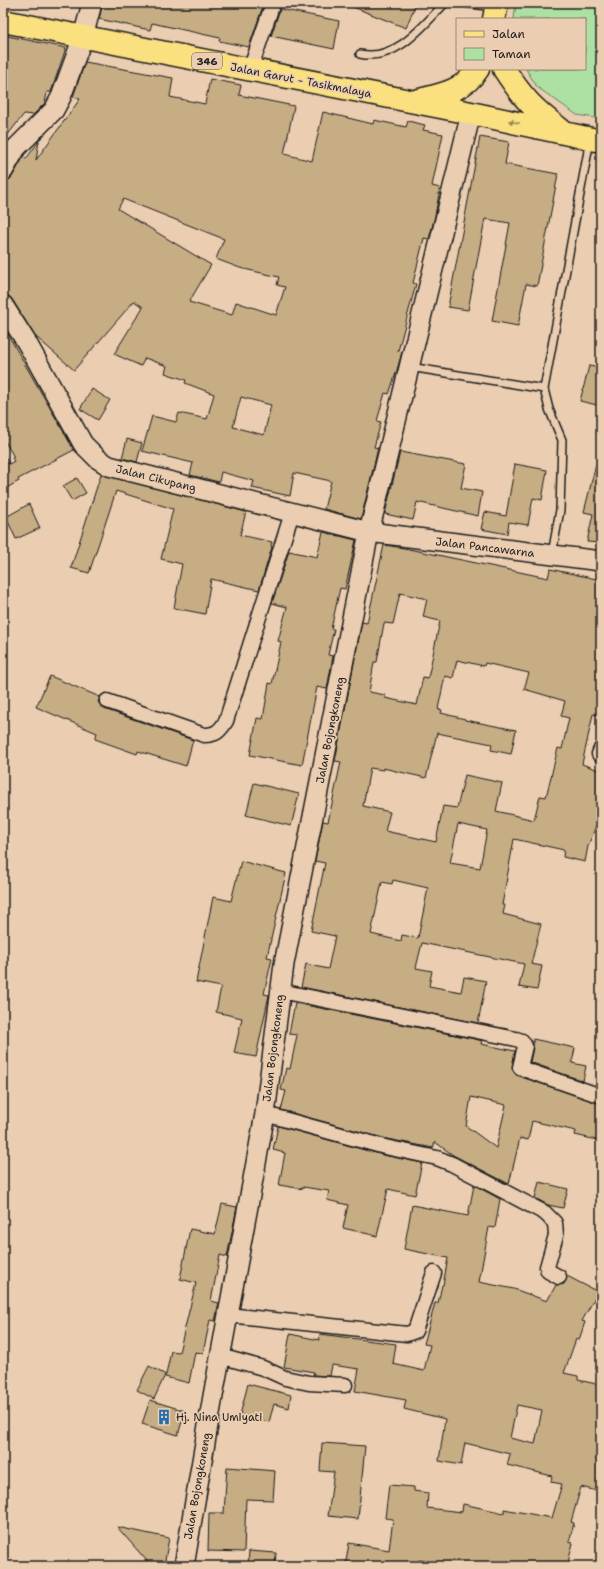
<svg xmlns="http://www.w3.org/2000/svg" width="604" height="1569" viewBox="0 0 604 1569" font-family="'Shantell Sans',sans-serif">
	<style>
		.green { fill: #ace1a3; stroke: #647e60 }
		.building { fill: #c7ad84; stroke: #1c1c1c; fill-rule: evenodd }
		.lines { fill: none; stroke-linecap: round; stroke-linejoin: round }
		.lane-casing { stroke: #1c1c1c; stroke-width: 10 }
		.street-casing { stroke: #1c1c1c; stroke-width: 17 }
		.secondary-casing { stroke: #1c1c1c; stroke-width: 22 }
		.primary-casing { stroke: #1c1c1c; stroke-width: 25 }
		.lane { stroke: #ebceb1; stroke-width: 7 }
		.street { stroke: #ebceb1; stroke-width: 14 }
		.secondary { stroke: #ebceb1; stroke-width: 19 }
		.primary { stroke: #fbe080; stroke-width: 22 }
		.oneway { fill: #978853 }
		.labels { text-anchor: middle; stroke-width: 3.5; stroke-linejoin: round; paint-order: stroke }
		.shield { fill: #ebceb1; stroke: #5a5149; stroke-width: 1 }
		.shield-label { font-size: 10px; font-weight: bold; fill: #1c1c1c }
		.street-label { font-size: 11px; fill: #1c1c1c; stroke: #ebceb1 }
		.poi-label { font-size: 11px; fill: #1c1c1c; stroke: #ebceb1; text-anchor: start }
	</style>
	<rect width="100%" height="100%" fill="#ebceb1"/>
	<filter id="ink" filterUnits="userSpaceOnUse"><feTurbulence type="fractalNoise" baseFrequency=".025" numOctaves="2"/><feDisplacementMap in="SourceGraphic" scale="8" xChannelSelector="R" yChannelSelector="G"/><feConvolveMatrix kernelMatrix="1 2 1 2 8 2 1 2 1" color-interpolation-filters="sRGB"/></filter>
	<g filter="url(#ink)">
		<!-- green -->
		<path class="green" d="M 516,3 L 601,3 L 601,119 L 577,115 L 537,87 L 526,69 L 585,69 L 585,19 L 514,19 Z"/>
		<!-- building -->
		<path class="building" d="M 103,3 L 264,3 L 249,47 L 219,41 L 220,38 L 152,23 L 150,30 L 99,19 Z
			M 343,3 L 416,3 L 406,28 Z
			M 280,9 L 339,21 L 334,49 L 271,36 Z
			M 3,35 L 66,48 L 51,92 L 47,92 L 45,103 L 33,115 L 24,114 L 3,141 L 3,92 L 6,74 L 3,73 Z
			M 85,62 L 173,78 L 170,97 L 205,104 L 210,79 L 241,85 L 239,95 L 294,106 L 284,154 L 312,161 L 323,112 L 373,124 L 374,120 L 406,127 L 408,121 L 425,125 L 423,130 L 443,134 L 432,186 L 440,188 L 435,216 L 429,239 L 424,238 L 413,283 L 416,284 L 398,351 L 402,352 L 397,370 L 389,394 L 385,393 L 377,421 L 381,422 L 374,447 L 378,448 L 361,519 L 324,509 L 331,481 L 294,473 L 290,496 L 252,488 L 254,481 L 221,472 L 219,482 L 190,475 L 193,463 L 142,451 L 152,416 L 176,422 L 179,413 L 207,419 L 214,394 L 185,383 L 186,380 L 165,373 L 167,366 L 145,358 L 141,366 L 114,354 L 143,307 L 134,301 L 74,370 L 35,336 L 12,299 L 3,294 L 3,182 L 12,177 L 23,158 L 26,159 L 39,141 L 36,160 L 80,99 L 73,97 ZM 123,199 L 224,239 L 216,259 L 240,268 L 279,277 L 277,285 L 285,287 L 276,315 L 236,302 L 232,315 L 189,302 L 211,265 L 118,209 ZM 241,397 L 271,405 L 264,435 L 233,427 Z
			M 480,137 L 509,142 L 505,164 L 558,174 L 537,286 L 526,284 L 518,326 L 492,321 L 510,223 L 485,219 L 468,310 L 448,307 Z
			M 3,326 L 74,450 L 18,479 L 19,481 L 3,490 L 3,453 L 9,464 L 14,461 L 12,458 L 14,457 L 3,438 Z
			M 589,366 L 601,368 L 601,406 L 580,401 Z
			M 92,389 L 110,400 L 98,420 L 80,409 Z
			M 127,439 L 142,443 L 137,462 L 122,458 Z
			M 400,452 L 466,464 L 461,488 L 482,492 L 478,516 L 417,502 L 413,520 L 385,514 Z
			M 515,464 L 547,470 L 542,500 L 533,498 L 528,525 L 509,522 L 507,534 L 481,529 L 485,512 L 506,516 Z
			M 596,464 L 601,465 L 601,543 L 587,542 L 593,514 L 584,512 Z
			M 101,474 L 246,512 L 240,535 L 272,542 L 271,546 L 272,547 L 259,590 L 211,579 L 205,614 L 174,608 L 182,564 L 161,559 L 173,509 L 116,491 L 89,573 L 71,568 Z
			M 77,478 L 86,493 L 72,501 L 63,486 Z
			M 29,504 L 40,528 L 16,539 L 6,517 Z
			M 323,532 L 356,540 L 345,589 L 340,588 L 331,629 L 334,629 L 328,655 L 333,656 L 327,689 L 317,687 L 302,765 L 250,755 L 257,718 L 263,719 L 269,683 L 272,684 L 281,642 L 278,641 L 287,607 L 272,603 L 289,551 L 317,557 Z
			M 384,545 L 404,548 L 548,578 L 550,569 L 601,580 L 601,716 L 593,714 L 582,764 L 601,771 L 601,813 L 588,846 L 585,862 L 563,857 L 564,850 L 514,839 L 502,905 L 505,905 L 503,914 L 541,924 L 531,964 L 542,966 L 537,990 L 519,987 L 524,964 L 422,943 L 416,968 L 432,971 L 429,986 L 461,992 L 464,977 L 486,981 L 478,1023 L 301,987 L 306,964 L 328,969 L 335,936 L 311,931 L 325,863 L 315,861 L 323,821 L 328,822 L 341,762 L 335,761 L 362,622 L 367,623 ZM 400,593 L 427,599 L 423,617 L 440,621 L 428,678 L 423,677 L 417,705 L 385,698 L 385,695 L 369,692 L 374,662 L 377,662 L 384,623 L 393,624 ZM 457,660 L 484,666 L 485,663 L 529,673 L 524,689 L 565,701 L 561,716 L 569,718 L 562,749 L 558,748 L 546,797 L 540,796 L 534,820 L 496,811 L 502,783 L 465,775 L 457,808 L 443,806 L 436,842 L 385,831 L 390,812 L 363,806 L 370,768 L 383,770 L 383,768 L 426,778 L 437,733 L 492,744 L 491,750 L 511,754 L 516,730 L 465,720 L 465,719 L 441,713 L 442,710 L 438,709 L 445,676 L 453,678 ZM 458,824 L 487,830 L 480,868 L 450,863 ZM 393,880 L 428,888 L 418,938 L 402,935 L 401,941 L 371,934 L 382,882 L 392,884 Z
			M 50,676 L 100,697 L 98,702 L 104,709 L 193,740 L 186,766 L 138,751 L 137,754 L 95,739 L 97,733 L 36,707 Z
			M 254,783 L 299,794 L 291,826 L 246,815 Z
			M 241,861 L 286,873 L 267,957 L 272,958 L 264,994 L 269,995 L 256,1057 L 234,1053 L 242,1018 L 216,1012 L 221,987 L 196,982 L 213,897 L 231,901 Z
			M 295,1003 L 475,1039 L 482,1041 L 481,1044 L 515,1051 L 512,1068 L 516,1075 L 601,1104 L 601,1141 L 575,1135 L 576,1131 L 532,1121 L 528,1140 L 520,1138 L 509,1184 L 453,1155 L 435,1142 L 433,1148 L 387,1139 L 281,1110 L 286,1091 L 281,1090 L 286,1068 L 290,1069 L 297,1035 L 289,1034 ZM 471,1097 L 506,1105 L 496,1148 L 466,1126 Z
			M 533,1039 L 575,1048 L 572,1063 L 586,1066 L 583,1081 L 530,1062 L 533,1048 Z
			M 278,1126 L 383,1155 L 422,1163 L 415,1195 L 388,1189 L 377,1236 L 343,1228 L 348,1205 L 327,1200 L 329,1191 L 303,1187 L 303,1189 L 279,1185 L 285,1153 L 273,1150 Z
			M 539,1182 L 568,1189 L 563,1208 L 548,1205 L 535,1198 Z
			M 474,1185 L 500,1199 L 495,1228 L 489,1227 L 479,1282 L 514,1289 L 547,1301 L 556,1285 L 564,1284 L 567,1276 L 598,1292 L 582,1321 L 585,1322 L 579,1340 L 576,1339 L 564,1373 L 578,1376 L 578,1380 L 601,1385 L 601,1434 L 596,1460 L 601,1461 L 601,1492 L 581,1487 L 571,1522 L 574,1523 L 569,1542 L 573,1543 L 567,1566 L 450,1566 L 419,1560 L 418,1562 L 407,1561 L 406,1566 L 371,1563 L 370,1566 L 346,1562 L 349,1543 L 389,1550 L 393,1519 L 385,1518 L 389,1485 L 414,1487 L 414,1491 L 428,1493 L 427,1508 L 462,1512 L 463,1504 L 504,1513 L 504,1509 L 552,1518 L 562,1484 L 551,1482 L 552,1476 L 507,1465 L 510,1454 L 465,1443 L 461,1465 L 439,1461 L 445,1419 L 404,1409 L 406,1400 L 355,1391 L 359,1369 L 332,1365 L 330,1376 L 313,1375 L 314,1372 L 284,1367 L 290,1334 L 319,1340 L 320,1334 L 396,1344 L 393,1364 L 424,1371 L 430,1345 L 424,1344 L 435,1303 L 438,1303 L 442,1285 L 443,1285 L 448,1258 L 404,1249 L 412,1205 L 468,1216 ZM 517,1405 L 542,1410 L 535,1444 L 510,1438 Z
			M 222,1204 L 237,1207 L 227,1257 L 220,1255 L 211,1301 L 219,1303 L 215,1321 L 210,1320 L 203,1353 L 195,1352 L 189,1383 L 165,1377 L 165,1375 L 154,1399 L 137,1390 L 149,1366 L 166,1375 L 171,1351 L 179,1352 L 196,1283 L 180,1279 L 190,1229 L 215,1234 Z
			M 248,1384 L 291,1395 L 289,1408 L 274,1404 L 269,1422 L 240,1415 Z
			M 150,1400 L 185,1411 L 178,1435 L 142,1424 Z
			M 322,1443 L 365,1446 L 358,1519 L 328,1516 L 334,1472 L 320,1471 Z
			M 227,1467 L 275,1471 L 273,1500 L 246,1499 L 244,1552 L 208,1551 L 209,1513 L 224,1513 Z
			M 117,1527 L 169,1538 L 164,1566 L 146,1566 L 147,1561 Z
			M 249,1551 L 276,1553 L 275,1566 L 248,1566 Z"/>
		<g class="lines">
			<!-- lane casing -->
			<g class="lane-casing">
				<path id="lane" d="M 463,3 L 494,7
					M 360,54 C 396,62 423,26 445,3
					M 410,367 L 544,389
					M 552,554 L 560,510 L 562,440 L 549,409 L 544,389 L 590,140"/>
			</g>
			<!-- street casing -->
			<g class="street-casing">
				<path id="street" d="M 250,70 L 273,3
					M 107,701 L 204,735 C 216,735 220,731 226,721 L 292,513
					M 599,754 L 601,749
					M 280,991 L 516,1039 L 522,1041 L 525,1046 L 520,1067 L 526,1070 L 601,1096
					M 265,1114 L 385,1147 L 437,1158 L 452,1164 L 545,1213 L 555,1223 L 556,1235 L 547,1267 L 548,1271 L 559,1277
					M 228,1315 L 407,1334 L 415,1331 L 434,1273
					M 220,1356 L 263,1368 L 285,1378 L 309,1383 L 345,1385"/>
			</g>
			<!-- secondary casing -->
			<g class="secondary-casing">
				<path id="secondary" d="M 3,171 L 16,148 L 54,110 L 61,97 L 83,37 L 92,3
					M 3,305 L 27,343 L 83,444 L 98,459 L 109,466 L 369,532 L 601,561
					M 184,1566 L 213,1396 L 265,1114 L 284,964 L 369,532 L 471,113"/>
			</g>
			<!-- primary casing -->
			<g class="primary-casing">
				<path id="primary" d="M 494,19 L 497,3
					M 3,21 L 471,113 L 601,141
					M 504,69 C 522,97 533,109 560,129
					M 419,100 C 441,95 465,90 478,69"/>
			</g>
			<!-- lane -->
			<use href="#lane" class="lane"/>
			<!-- street -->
			<use href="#street" class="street"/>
			<!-- secondary -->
			<use href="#secondary" class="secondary"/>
			<!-- primary -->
			<use href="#primary" class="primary"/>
		</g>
		<!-- one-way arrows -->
		<defs><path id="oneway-solid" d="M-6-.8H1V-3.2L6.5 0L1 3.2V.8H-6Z"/></defs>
		<use class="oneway" href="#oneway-solid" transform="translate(514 122) rotate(-168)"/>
	</g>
	<!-- icons -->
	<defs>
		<g id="building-bare" transform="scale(1.2)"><path d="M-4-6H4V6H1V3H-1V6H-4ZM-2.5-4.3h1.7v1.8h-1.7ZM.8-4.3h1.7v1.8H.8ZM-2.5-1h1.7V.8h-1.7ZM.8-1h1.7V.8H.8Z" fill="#1f6fb2" stroke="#ebceb1" stroke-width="2.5" paint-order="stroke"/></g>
	</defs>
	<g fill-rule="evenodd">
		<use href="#building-bare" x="164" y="1417"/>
	</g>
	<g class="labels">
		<!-- shield labels -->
		<rect class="shield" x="192" y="53" width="30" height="16" rx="3"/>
		<g class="shield-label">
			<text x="207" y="65">346</text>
		</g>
		<!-- street labels -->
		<g class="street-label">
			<text transform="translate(301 80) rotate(11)" y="4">Jalan Garut - Tasikmalaya</text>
			<text transform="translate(156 478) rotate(14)" y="4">Jalan Cikupang</text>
			<text transform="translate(485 547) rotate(7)" y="4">Jalan Pancawarna</text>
			<text transform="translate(330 730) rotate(-79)" y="4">Jalan Bojongkoneng</text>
			<text transform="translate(273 1048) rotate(-83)" y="4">Jalan Bojongkoneng</text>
			<text transform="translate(197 1486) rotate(-80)" y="4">Jalan Bojongkoneng</text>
		</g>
		<!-- poi labels -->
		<g class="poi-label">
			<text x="176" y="1421">Hj. Nina Umiyati</text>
		</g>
	</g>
	<!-- margin -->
	<rect width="604" height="1569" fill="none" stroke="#ebceb1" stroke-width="16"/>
	<rect x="8" y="8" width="588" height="1553" fill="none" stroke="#1c1c1c" stroke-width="1.5" filter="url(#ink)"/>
	<!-- legend -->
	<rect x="456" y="18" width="130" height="52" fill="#ebceb1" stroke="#988775"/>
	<rect x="464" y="31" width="20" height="6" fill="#fbe080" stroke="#988775"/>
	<text x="492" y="38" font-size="12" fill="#1c1c1c">Jalan</text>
	<rect x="464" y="48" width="20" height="12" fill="#ace1a3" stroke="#988775"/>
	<text x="492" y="58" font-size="12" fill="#1c1c1c">Taman</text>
</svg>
